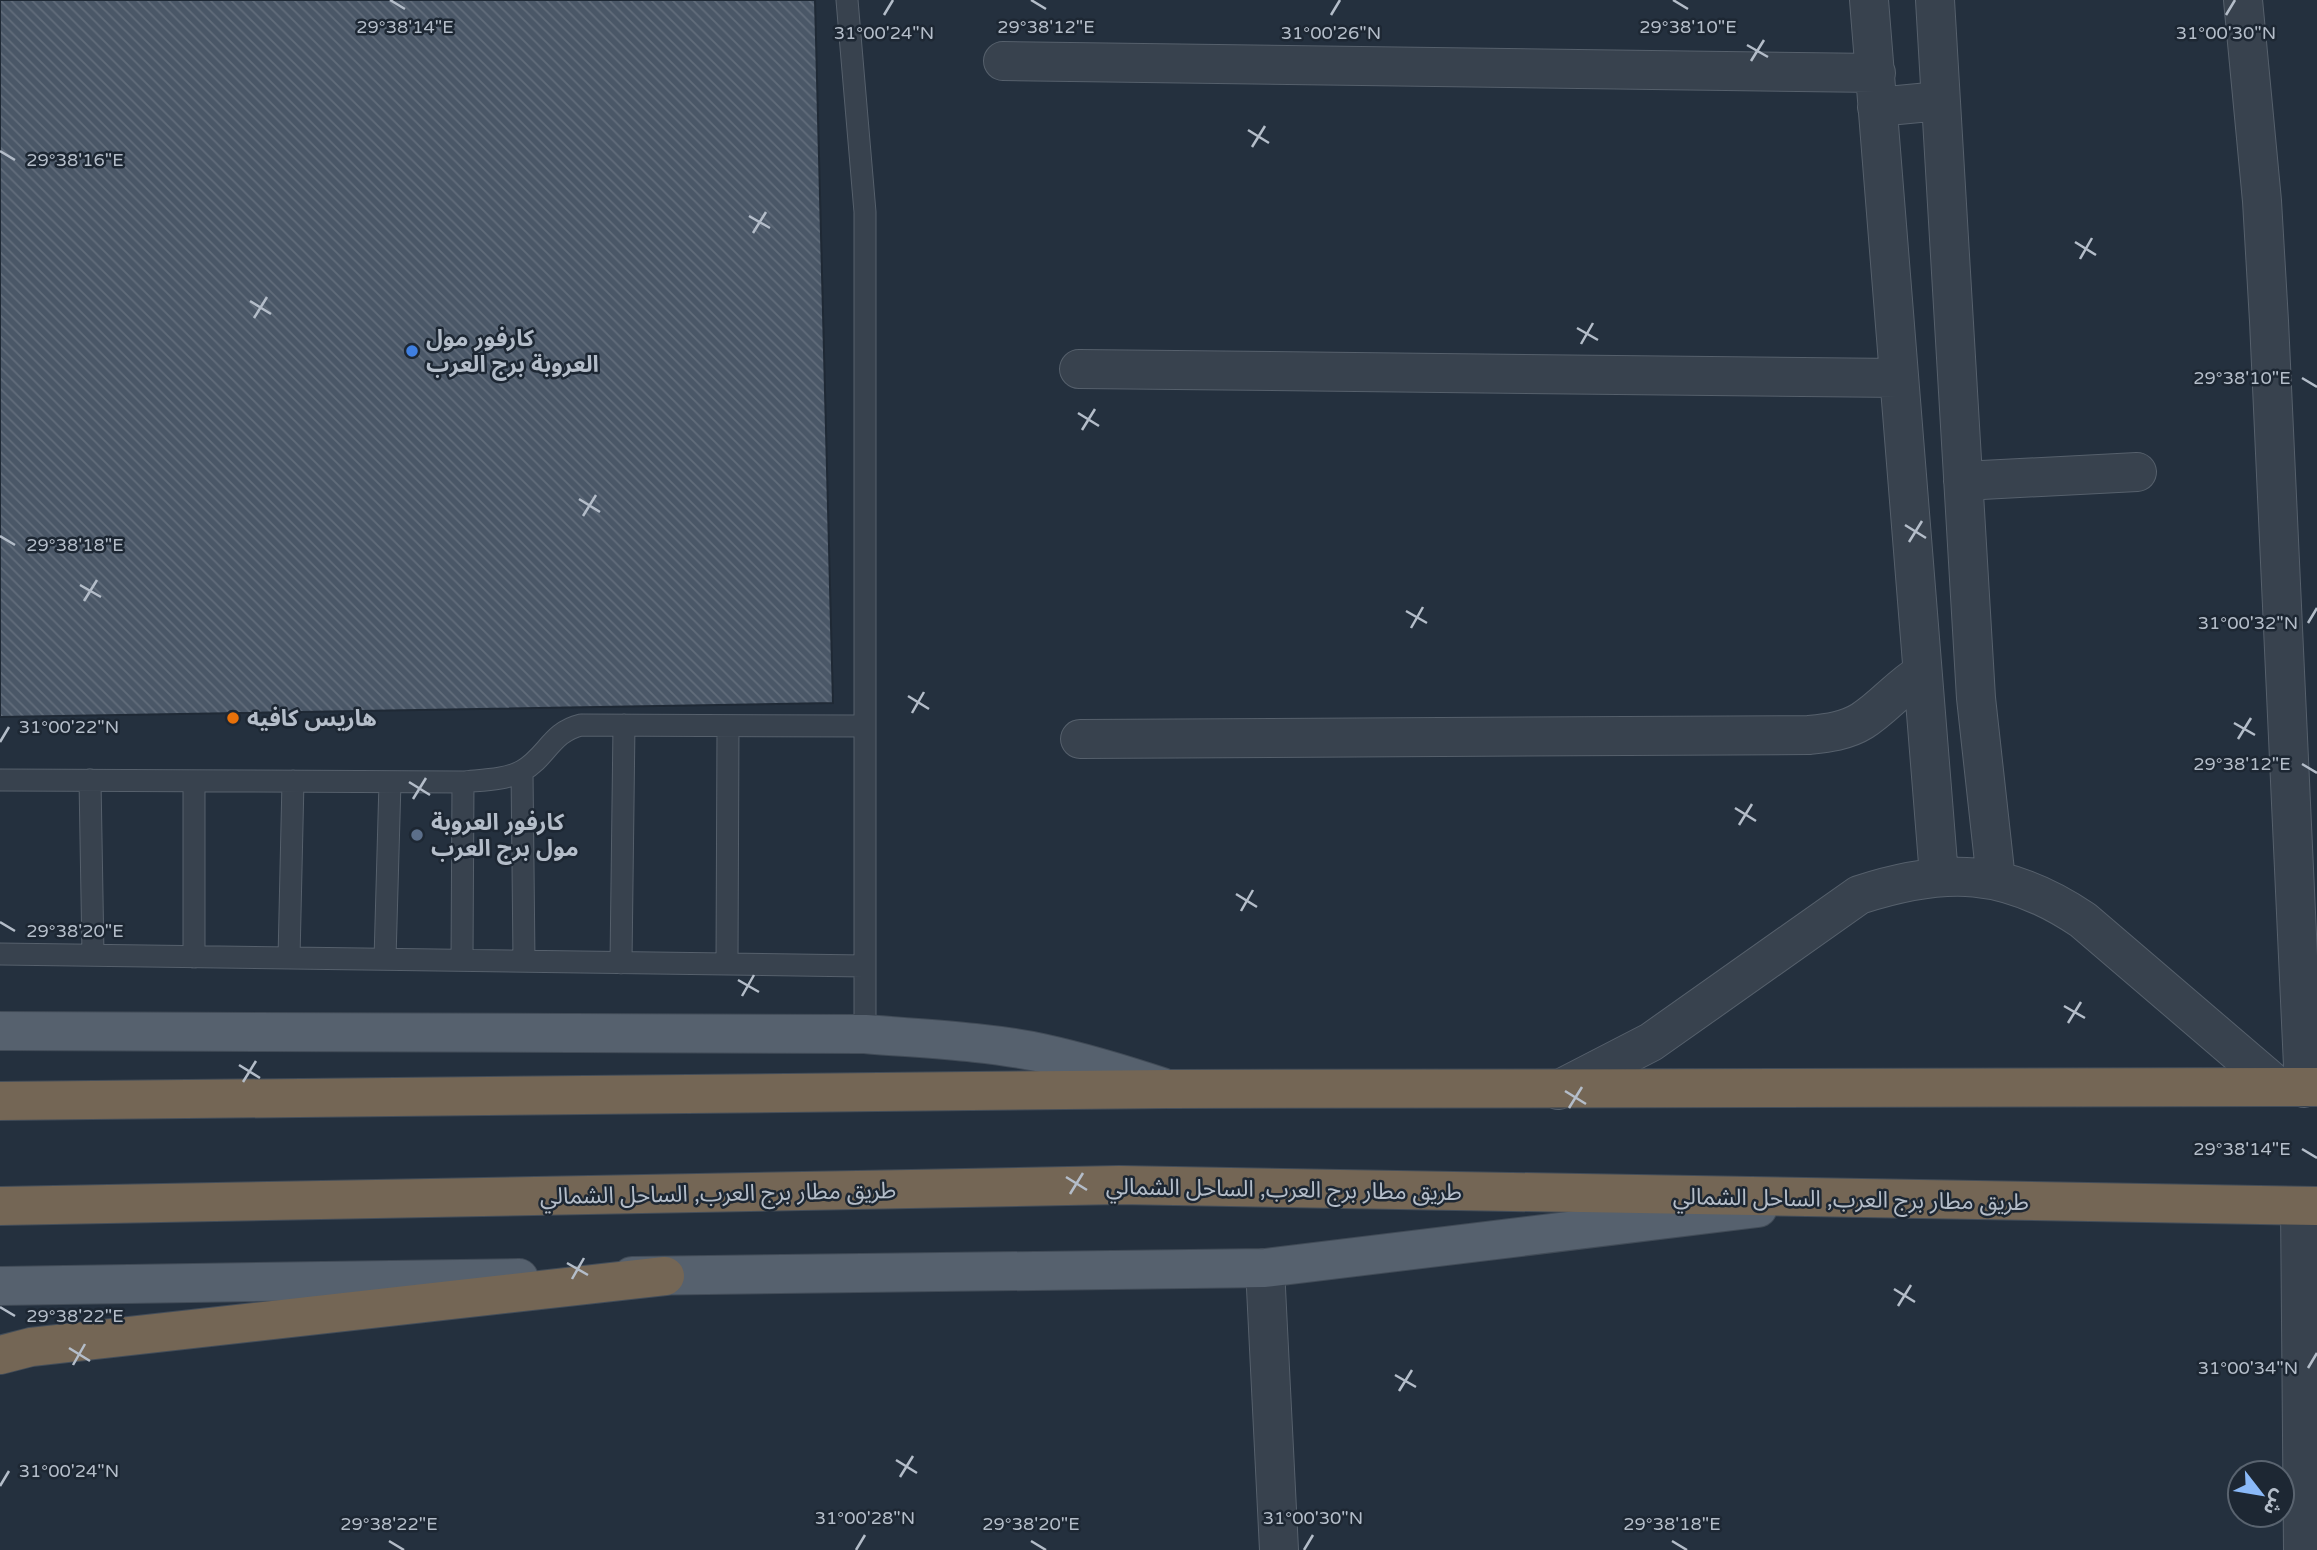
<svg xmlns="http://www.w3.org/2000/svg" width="2317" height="1550" viewBox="0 0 2317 1550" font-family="'Varela Round','Noto Sans Arabic',sans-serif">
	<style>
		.building { fill: url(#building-back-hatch); stroke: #1f2935; stroke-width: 2 }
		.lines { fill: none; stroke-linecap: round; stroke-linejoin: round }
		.lane-casing { stroke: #56606c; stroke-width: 23 }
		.street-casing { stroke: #56606c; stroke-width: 40 }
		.primary-casing { stroke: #414b57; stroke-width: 40 }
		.highway-casing { stroke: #434d59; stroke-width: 40 }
		.lane { stroke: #38424e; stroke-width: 21 }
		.street { stroke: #38424e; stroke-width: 38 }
		.primary { stroke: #56616e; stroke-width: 38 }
		.highway { stroke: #746655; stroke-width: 38 }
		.ticks { fill: none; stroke: #b4bdc9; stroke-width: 2.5 }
		.shop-dot { fill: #3f7fe0; stroke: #1d2733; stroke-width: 2.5 }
		.food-dot { fill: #e8710a; stroke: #1d2733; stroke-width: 2.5 }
		.service-dot { fill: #5c6f8a; stroke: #1d2733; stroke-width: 2.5 }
		.labels { text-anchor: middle; stroke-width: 5; stroke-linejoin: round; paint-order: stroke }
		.poi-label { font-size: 23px; font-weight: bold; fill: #b4bdc9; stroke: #1d2733; text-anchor: start }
		.street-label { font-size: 23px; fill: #b4bdc9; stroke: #1d2733 }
		.ticks-label { font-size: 18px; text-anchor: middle; fill: #b4bdc9; stroke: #1d2733; stroke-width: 5; stroke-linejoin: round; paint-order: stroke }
	</style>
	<defs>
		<pattern id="building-back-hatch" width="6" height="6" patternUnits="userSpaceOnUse" patternTransform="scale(1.75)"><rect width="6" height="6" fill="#4a5767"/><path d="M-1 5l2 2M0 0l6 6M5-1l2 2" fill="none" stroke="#626d7b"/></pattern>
	</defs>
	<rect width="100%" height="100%" fill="#24303e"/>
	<!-- building -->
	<path class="building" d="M 0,0 L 815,0 L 833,703 L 0,717 Z"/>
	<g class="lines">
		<!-- lane casing -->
		<g class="lane-casing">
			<path id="lane" d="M 847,0 L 865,212 L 865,1034
				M 522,771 L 524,961
				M 0,780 L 463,782 C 481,780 506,780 522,771 C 547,757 551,732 581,725 L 865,726
				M 90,780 L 93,955
				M 0,954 L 864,966
				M 194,957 L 194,781
				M 289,958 L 293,781
				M 385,959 L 390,782
				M 462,960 L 463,782
				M 621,963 L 624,725
				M 727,964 L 728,726"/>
		</g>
		<!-- street casing -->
		<g class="street-casing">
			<path id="street" d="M 1869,0 L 1939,876
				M 1935,0 L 1976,698 L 1996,880
				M 2243,0 L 2262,201 L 2269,321 L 2304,1088
				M 1003,61 L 1876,73
				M 1877,107 L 1940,101
				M 1079,369 L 1899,378
				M 1963,481 L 2137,472
				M 1080,739 L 1809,735 C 1827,733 1846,731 1862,721 C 1884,707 1899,687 1922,673
				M 1558,1090 L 1651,1042 L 1859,895 C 1945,867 2006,868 2083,920 L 2278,1087
				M 2300,1206 L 2303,1550
				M 1265,1268 L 1279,1550"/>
		</g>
		<!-- primary casing -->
		<g class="primary-casing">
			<path id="primary" d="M 0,1031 L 865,1034 C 924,1039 984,1041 1042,1053 C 1083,1062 1123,1074 1162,1087
				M 632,1276 L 1265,1268 L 1758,1208
				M 0,1286 L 519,1278"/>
		</g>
		<!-- highway casing -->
		<g class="highway-casing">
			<path id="highway" d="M 0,1101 L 1167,1089 L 2317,1087
				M 0,1206 L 1119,1185 L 2317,1206
				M 0,1355 L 31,1347 L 665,1276"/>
		</g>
		<!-- lane -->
		<use href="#lane" class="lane"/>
		<!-- street -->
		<use href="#street" class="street"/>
		<!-- primary -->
		<use href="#primary" class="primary"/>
		<!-- highway -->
		<use href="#highway" class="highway"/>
	</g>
	<!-- ticks -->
	<path class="ticks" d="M 390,0 L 405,9M 1031,0 L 1046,9M 1673,0 L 1688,9M 884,15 L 893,0M 1331,15 L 1340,0M 2226,15 L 2235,0M 1747,45 L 1768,57M 1751,61 L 1764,40M 1248,130 L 1269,143M 1252,147 L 1265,126M 0,151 L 15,160M 749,216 L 770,228M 753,233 L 766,212M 2075,242 L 2096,255M 2080,259 L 2092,238M 250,301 L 271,314M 254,318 L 267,297M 1577,328 L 1598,340M 1581,344 L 1593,323M 2302,378 L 2317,387M 1078,413 L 1099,426M 1082,430 L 1095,409M 579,499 L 600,512M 583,516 L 596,495M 1905,525 L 1926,538M 0,536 L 15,545M 1909,542 L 1922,521M 80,585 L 101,597M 84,601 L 97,580M 1406,611 L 1427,623M 2308,623 L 2317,608M 1411,628 L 1423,607M 908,696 L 929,709M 912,713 L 924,692M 2234,723 L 2255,735M 2238,739 L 2251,718M 0,742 L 9,727M 2302,764 L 2317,773M 409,782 L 430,795M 413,799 L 426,778M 1735,808 L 1756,821M 1739,825 L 1752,804M 1236,894 L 1257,907M 1241,911 L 1253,890M 0,922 L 15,931M 738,980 L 759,992M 742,996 L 754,975M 2064,1006 L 2085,1018M 2068,1023 L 2081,1002M 239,1065 L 260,1078M 243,1082 L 256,1061M 1565,1091 L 1586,1104M 1569,1108 L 1582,1087M 2302,1149 L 2317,1158M 1066,1177 L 1087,1190M 1070,1194 L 1083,1173M 567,1263 L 588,1275M 572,1279 L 584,1258M 1894,1289 L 1915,1302M 1898,1306 L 1911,1285M 0,1307 L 15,1316M 69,1348 L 90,1361M 73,1365 L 85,1344M 2308,1368 L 2317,1353M 1395,1375 L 1416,1387M 1399,1391 L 1412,1370M 896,1460 L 917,1473M 900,1477 L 913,1456M 0,1486 L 9,1471M 389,1541 L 404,1550M 1031,1541 L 1046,1550M 1672,1541 L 1687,1550M 856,1550 L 865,1535M 1304,1550 L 1313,1535"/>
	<!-- markers -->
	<circle class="shop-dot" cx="412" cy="351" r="7"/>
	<circle class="food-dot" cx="233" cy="718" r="7"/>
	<circle class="service-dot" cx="417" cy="835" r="7"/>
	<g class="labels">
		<!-- poi labels -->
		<g class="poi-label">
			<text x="426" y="346">كارفور مول<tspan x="426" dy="26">العروبة برج العرب</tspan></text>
			<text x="247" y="726">هاريس كافيه</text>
			<text x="431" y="830">كارفور العروبة<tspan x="431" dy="26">مول برج العرب</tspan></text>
		</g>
		<!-- street labels -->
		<g class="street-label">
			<text transform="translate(1284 1189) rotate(1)" y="8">طريق مطار برج العرب, الساحل الشمالي</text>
			<text transform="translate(718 1193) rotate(-1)" y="8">طريق مطار برج العرب, الساحل الشمالي</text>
			<text transform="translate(1851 1199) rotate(1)" y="8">طريق مطار برج العرب, الساحل الشمالي</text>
		</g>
	</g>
	<g class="ticks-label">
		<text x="405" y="33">29°38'14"E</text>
		<text x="1046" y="33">29°38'12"E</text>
		<text x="1688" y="33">29°38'10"E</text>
		<text x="1331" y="39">31°00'26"N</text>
		<text x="2226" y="39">31°00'30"N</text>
		<text x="884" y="39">31°00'24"N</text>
		<text x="75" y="166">29°38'16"E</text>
		<text x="2242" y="384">29°38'10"E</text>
		<text x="75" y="551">29°38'18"E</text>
		<text x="2248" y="629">31°00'32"N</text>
		<text x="69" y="733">31°00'22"N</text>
		<text x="2242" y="770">29°38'12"E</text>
		<text x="75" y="937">29°38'20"E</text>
		<text x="2242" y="1155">29°38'14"E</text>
		<text x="75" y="1322">29°38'22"E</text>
		<text x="2248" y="1374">31°00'34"N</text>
		<text x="69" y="1477">31°00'24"N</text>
		<text x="865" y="1524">31°00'28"N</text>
		<text x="1313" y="1524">31°00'30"N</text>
		<text x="389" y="1530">29°38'22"E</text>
		<text x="1031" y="1530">29°38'20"E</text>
		<text x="1672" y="1530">29°38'18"E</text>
	</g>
	<!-- north arrow -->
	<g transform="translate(2261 1494) rotate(121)"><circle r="33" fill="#1d2733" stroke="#59636f" stroke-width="2"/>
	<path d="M0-5L12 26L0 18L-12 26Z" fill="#8ab9f8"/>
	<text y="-10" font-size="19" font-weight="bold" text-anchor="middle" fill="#b4bdc9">ش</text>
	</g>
</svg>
